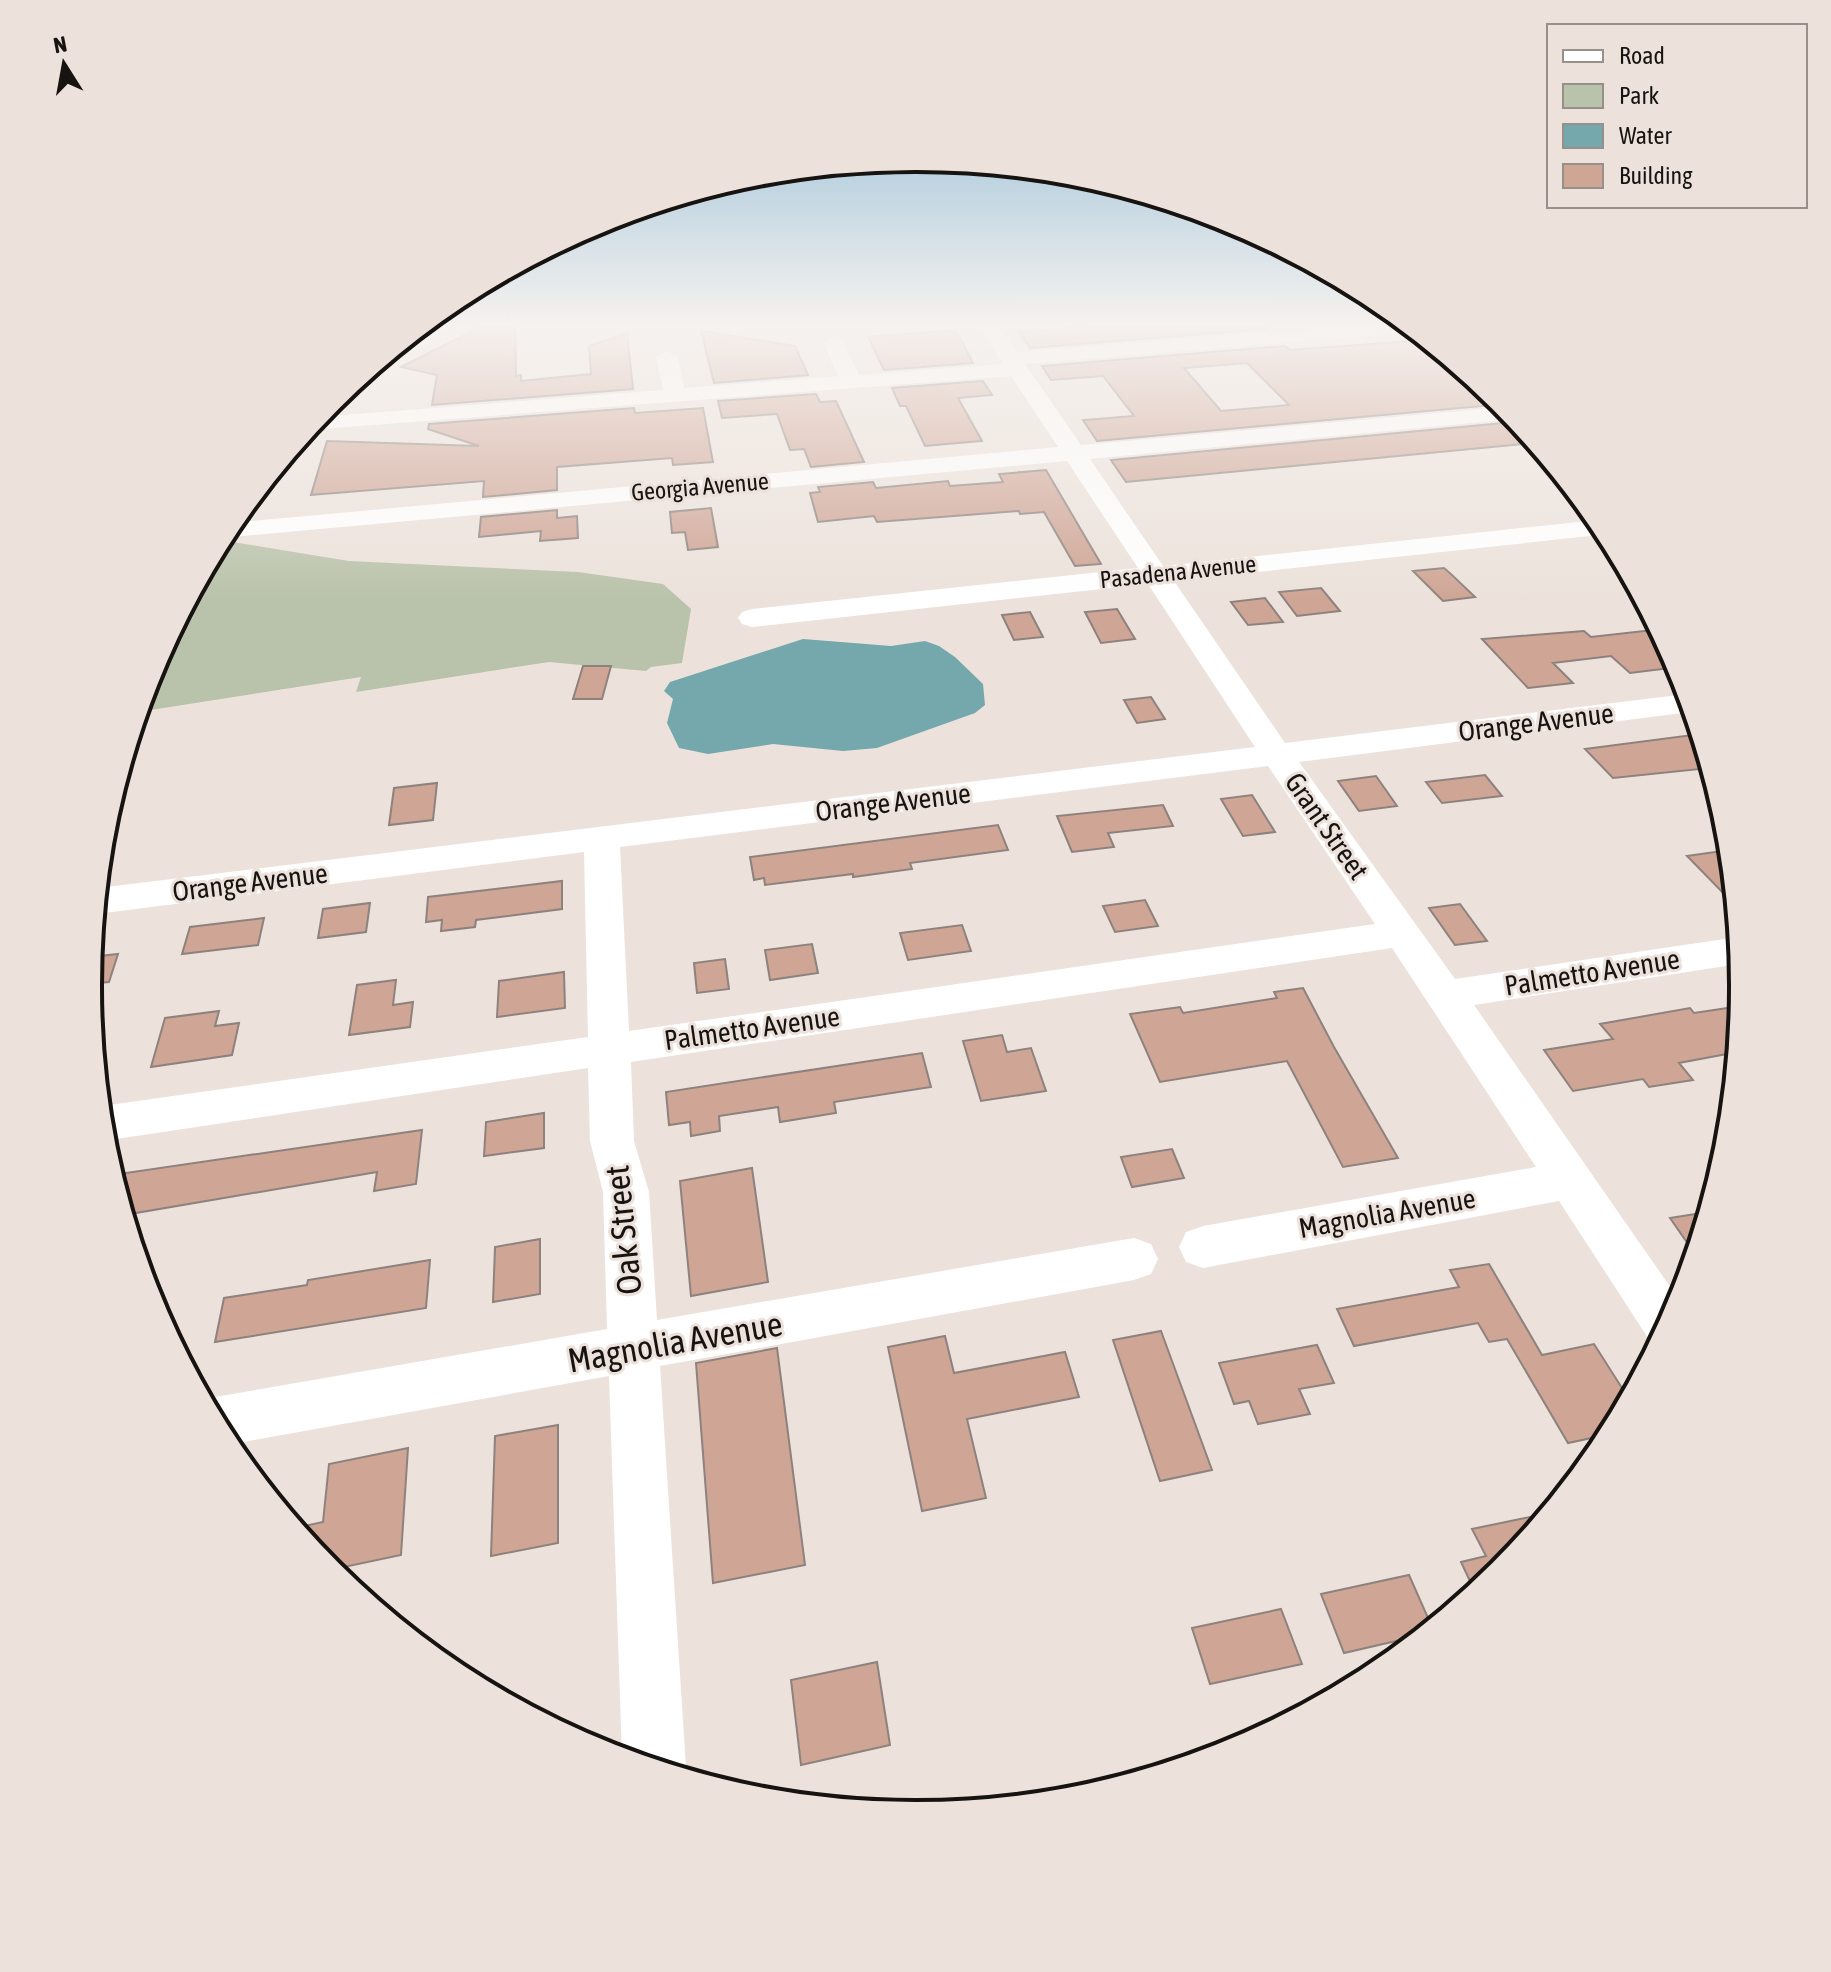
<svg xmlns="http://www.w3.org/2000/svg" width="1831" height="1972" viewBox="0 0 1831 1972" font-family="'Asap Condensed',sans-serif">
	<style>
		.green { fill: #b9c2aa }
		.water { fill: #75a8ad }
		.building { fill: #cfa595; stroke: #8d827e; stroke-width: 2; fill-rule: evenodd }
		.lines { fill: none; stroke-linecap: round; stroke-linejoin: round }
		.minor { fill: #fff; fill-rule: evenodd }
		.labels { text-anchor: middle; stroke-width: 6; stroke-linejoin: round; paint-order: stroke }
		.far-street-label { font-size: 24px; fill: #161310; stroke: #ece2db }
		.street-label { font-size: 28px; fill: #161310; stroke: #ece2db }
		.near-street-label { font-size: 34px; fill: #161310; stroke: #ece2db }
		.rim { fill: none; stroke: #161310; stroke-width: 4 }
	</style>
	<rect width="100%" height="100%" fill="#ece2db"/>
	<!-- green -->
	<path class="green" d="M 220,540 L 349,561 L 578,572 L 663,584 L 691,609 L 682,663 L 651,667 L 646,671 L 549,662 L 356,692 L 361,677 L 138,712 L 151,669 Z"/>
	<!-- water -->
	<path class="water" d="M 803,639 L 891,646 L 925,641 L 939,646 L 955,657 L 983,684 L 985,705 L 975,713 L 877,748 L 843,751 L 773,744 L 708,754 L 679,748 L 667,723 L 673,699 L 664,691 L 670,682 Z"/>
	<!-- building -->
	<path class="building" d="M 485,325 L 515,329 L 516,376 L 521,375 L 521,381 L 591,374 L 589,346 L 627,333 L 633,389 L 432,405 L 437,375 L 401,367 Z
		M 1152,325 L 1263,325 L 1267,329 L 1030,348 L 1018,331 Z
		M 956,330 L 973,363 L 884,370 L 868,337 Z
		M 701,331 L 795,346 L 808,375 L 714,383 Z
		M 1412,341 L 1493,405 L 1097,441 L 1083,420 L 1134,416 L 1103,376 L 1051,380 L 1042,366 L 1285,346 L 1290,350 ZM 1247,363 L 1289,405 L 1221,411 L 1184,368 Z
		M 983,381 L 992,395 L 958,398 L 982,441 L 925,446 L 906,406 L 900,406 L 892,388 Z
		M 816,394 L 820,402 L 836,401 L 864,462 L 811,467 L 804,449 L 790,450 L 777,414 L 722,418 L 718,401 Z
		M 634,408 L 635,413 L 703,408 L 713,462 L 673,465 L 672,458 L 557,467 L 557,490 L 483,497 L 484,481 L 311,495 L 327,441 L 479,446 L 428,429 L 429,424 Z
		M 1514,422 L 1535,443 L 1126,482 L 1111,460 Z
		M 1046,470 L 1101,564 L 1075,566 L 1044,512 L 1020,514 L 1019,511 L 877,522 L 874,516 L 818,522 L 810,493 L 820,492 L 818,487 L 873,482 L 876,488 L 948,481 L 950,486 L 1003,482 L 999,474 Z
		M 711,508 L 718,547 L 688,550 L 685,532 L 672,533 L 670,512 Z
		M 557,510 L 557,518 L 577,516 L 578,538 L 540,541 L 541,531 L 479,537 L 481,517 Z
		M 1444,568 L 1452,575 L 1475,597 L 1443,601 L 1413,571 Z
		M 1321,588 L 1340,611 L 1297,616 L 1279,592 Z
		M 1265,598 L 1283,622 L 1248,625 L 1231,602 Z
		M 1117,609 L 1135,639 L 1101,643 L 1085,612 Z
		M 1030,612 L 1043,637 L 1014,640 L 1002,615 Z
		M 1653,630 L 1663,638 L 1679,667 L 1630,673 L 1611,656 L 1553,663 L 1573,683 L 1528,688 L 1482,639 L 1584,631 L 1591,637 Z
		M 583,666 L 611,666 L 602,699 L 573,699 Z
		M 1151,697 L 1165,719 L 1137,723 L 1124,700 Z
		M 1700,734 L 1710,768 L 1613,778 L 1585,749 Z
		M 1485,775 L 1502,796 L 1442,803 L 1426,782 Z
		M 1376,776 L 1397,806 L 1359,811 L 1338,781 Z
		M 437,783 L 433,820 L 389,825 L 394,788 Z
		M 1252,795 L 1275,832 L 1243,836 L 1221,799 Z
		M 1163,805 L 1173,826 L 1108,833 L 1114,847 L 1072,852 L 1057,816 Z
		M 998,825 L 1008,850 L 910,863 L 912,869 L 853,877 L 853,874 L 765,885 L 764,878 L 754,880 L 750,857 Z
		M 1722,851 L 1731,860 L 1735,905 L 1687,856 Z
		M 562,881 L 562,909 L 476,920 L 475,927 L 441,931 L 442,920 L 426,922 L 428,897 Z
		M 1145,900 L 1158,926 L 1115,932 L 1103,906 Z
		M 370,903 L 366,932 L 318,938 L 323,909 Z
		M 1460,904 L 1487,941 L 1455,945 L 1429,908 Z
		M 264,918 L 258,945 L 182,954 L 190,927 Z
		M 962,925 L 971,951 L 908,960 L 900,933 Z
		M 812,944 L 818,973 L 770,980 L 765,950 Z
		M 118,954 L 109,982 L 88,984 L 91,957 Z
		M 725,959 L 729,989 L 697,993 L 694,963 Z
		M 564,972 L 565,1008 L 497,1017 L 499,981 Z
		M 396,980 L 393,1005 L 413,1002 L 410,1027 L 349,1035 L 357,985 Z
		M 1303,988 L 1334,1047 L 1398,1158 L 1343,1167 L 1287,1061 L 1160,1082 L 1130,1014 L 1180,1007 L 1183,1013 L 1277,998 L 1274,992 Z
		M 1741,1006 L 1737,1048 L 1732,1053 L 1679,1063 L 1693,1080 L 1649,1087 L 1643,1079 L 1573,1091 L 1544,1050 L 1613,1039 L 1600,1024 L 1690,1008 L 1694,1013 Z
		M 219,1011 L 215,1026 L 239,1023 L 232,1055 L 151,1067 L 165,1018 Z
		M 1002,1035 L 1007,1052 L 1031,1048 L 1046,1091 L 981,1101 L 963,1041 Z
		M 922,1053 L 931,1087 L 834,1102 L 836,1113 L 780,1122 L 778,1107 L 719,1116 L 720,1131 L 691,1136 L 690,1122 L 669,1125 L 666,1092 Z
		M 544,1113 L 544,1148 L 484,1156 L 486,1122 Z
		M 422,1130 L 416,1184 L 374,1191 L 377,1172 L 124,1215 L 112,1175 Z
		M 1172,1149 L 1184,1178 L 1132,1187 L 1121,1157 Z
		M 752,1168 L 768,1282 L 691,1296 L 680,1181 Z
		M 1708,1212 L 1705,1221 L 1695,1254 L 1670,1218 Z
		M 540,1239 L 540,1294 L 493,1302 L 495,1247 Z
		M 430,1260 L 426,1308 L 215,1342 L 224,1298 L 307,1285 L 308,1280 Z
		M 1489,1264 L 1542,1355 L 1594,1344 L 1629,1399 L 1610,1434 L 1568,1443 L 1507,1339 L 1489,1342 L 1478,1323 L 1354,1346 L 1337,1309 L 1459,1287 L 1450,1270 Z
		M 1161,1331 L 1212,1470 L 1160,1481 L 1113,1340 Z
		M 945,1336 L 954,1373 L 1065,1352 L 1079,1397 L 967,1419 L 986,1498 L 922,1511 L 888,1347 Z
		M 1317,1345 L 1334,1383 L 1299,1389 L 1310,1414 L 1258,1424 L 1249,1401 L 1234,1404 L 1219,1363 Z
		M 777,1348 L 805,1565 L 713,1583 L 696,1363 Z
		M 558,1425 L 558,1543 L 491,1556 L 495,1436 Z
		M 408,1448 L 401,1555 L 330,1570 L 295,1528 L 323,1522 L 329,1464 Z
		M 1549,1513 L 1500,1571 L 1475,1592 L 1461,1562 L 1486,1556 L 1472,1529 Z
		M 1409,1575 L 1432,1627 L 1422,1635 L 1344,1653 L 1321,1594 Z
		M 1281,1609 L 1302,1664 L 1210,1684 L 1192,1628 Z
		M 877,1662 L 890,1745 L 801,1765 L 791,1680 Z"/>
	<g class="lines">
		<!-- minor -->
		<path class="minor" d="M 433,325 L 460,325 L 390,362 L 377,363 L 406,339 Z
			M 978,325 L 998,325 L 1017,352 L 1355,325 L 1409,325 L 1416,332 L 1025,364 L 1081,445 L 1505,407 L 1515,419 L 1090,459 L 1163,566 L 1598,520 L 1608,534 L 1174,581 L 1285,743 L 1687,694 L 1693,712 L 1690,712 L 1299,762 L 1455,979 L 1738,937 L 1739,964 L 1474,1005 L 1680,1301 L 1658,1344 L 1650,1341 L 1559,1201 L 1203,1268 L 1186,1262 L 1179,1247 L 1186,1232 L 1203,1226 L 1536,1167 L 1392,948 L 631,1062 L 634,1141 L 649,1192 L 657,1320 L 1134,1238 L 1151,1244 L 1158,1259 L 1151,1274 L 1134,1280 L 660,1366 L 686,1767 L 682,1776 L 622,1757 L 609,1376 L 227,1445 L 204,1401 L 215,1397 L 607,1329 L 603,1192 L 590,1141 L 588,1068 L 103,1141 L 102,1106 L 588,1037 L 584,852 L 96,914 L 98,888 L 1255,747 L 1148,584 L 752,627 L 742,624 L 738,618 L 742,612 L 752,609 L 1138,568 L 1067,461 L 221,538 L 230,523 L 1058,447 L 1011,376 L 307,430 L 317,417 L 663,390 L 656,357 L 667,351 L 678,357 L 684,388 L 838,376 L 824,343 L 834,337 L 844,343 L 859,375 L 1003,364 ZM 1268,766 L 1375,924 L 629,1031 L 620,847 Z"/>
	</g>
	<!-- sky -->
	<linearGradient id="sky" x2="0" y2="1"><stop stop-color="#7aafd0"/><stop offset="0.54" stop-color="#f6f2ef"/><stop offset="1" stop-color="#f6f2ef" stop-opacity="0"/></linearGradient>
	<rect width="1831" height="601" fill="url(#sky)"/>
	<g class="labels">
		<!-- far-street labels -->
		<g class="far-street-label">
			<text transform="translate(700 487) rotate(-5)" y="8">Georgia Avenue</text>
			<text transform="translate(1178 572) rotate(-6)" y="8">Pasadena Avenue</text>
		</g>
		<!-- street labels -->
		<g class="street-label">
			<text transform="translate(1536 722) rotate(-7)" y="10">Orange Avenue</text>
			<text transform="translate(893 802) rotate(-7)" y="10">Orange Avenue</text>
			<text transform="translate(1327 826) rotate(55)" y="10">Grant Street</text>
			<text transform="translate(250 882) rotate(-7)" y="10">Orange Avenue</text>
			<text transform="translate(1592 972) rotate(-9)" y="10">Palmetto Avenue</text>
			<text transform="translate(752 1028) rotate(-8)" y="10">Palmetto Avenue</text>
			<text transform="translate(1387 1213) rotate(-10)" y="10">Magnolia Avenue</text>
		</g>
		<!-- near-street labels -->
		<g class="near-street-label">
			<text transform="translate(623 1230) rotate(-96)" y="12">Oak Street</text>
			<text transform="translate(675 1342) rotate(-10)" y="12">Magnolia Avenue</text>
		</g>
	</g>
	<!-- crop -->
	<path d="M0 0H1831V1972H0ZM915 172H916A813 813 0 0 1 1729 985V987A813 813 0 0 1 916 1800H915A813 813 0 0 1 102 987V985A813 813 0 0 1 915 172Z" fill="#ece2db" fill-rule="evenodd"/>
	<path class="rim" d="M915 172H916A813 813 0 0 1 1729 985V987A813 813 0 0 1 916 1800H915A813 813 0 0 1 102 987V985A813 813 0 0 1 915 172Z"/>
	<!-- legend -->
	<rect x="1547" y="24" width="260" height="184" fill="#ece2db" stroke="#968f8a" stroke-width="2"/>
	<rect x="1563" y="50" width="40" height="12" fill="#ffffff" stroke="#968f8a" stroke-width="2"/>
	<text x="1619" y="64" font-size="24" fill="#161310">Road</text>
	<rect x="1563" y="84" width="40" height="24" fill="#b9c2aa" stroke="#968f8a" stroke-width="2"/>
	<text x="1619" y="104" font-size="24" fill="#161310">Park</text>
	<rect x="1563" y="124" width="40" height="24" fill="#75a8ad" stroke="#968f8a" stroke-width="2"/>
	<text x="1619" y="144" font-size="24" fill="#161310">Water</text>
	<rect x="1563" y="164" width="40" height="24" fill="#cfa595" stroke="#968f8a" stroke-width="2"/>
	<text x="1619" y="184" font-size="24" fill="#161310">Building</text>
	<!-- north arrow -->
	<g transform="translate(64 64) rotate(349)" stroke="#ece2db" stroke-width="6" paint-order="stroke">
	<path d="M0-6L14 30L0 20L-14 30Z" fill="#161310"/>
	<text y="-12" font-size="22" font-weight="bold" text-anchor="middle" fill="#161310">N</text>
	</g>
</svg>
